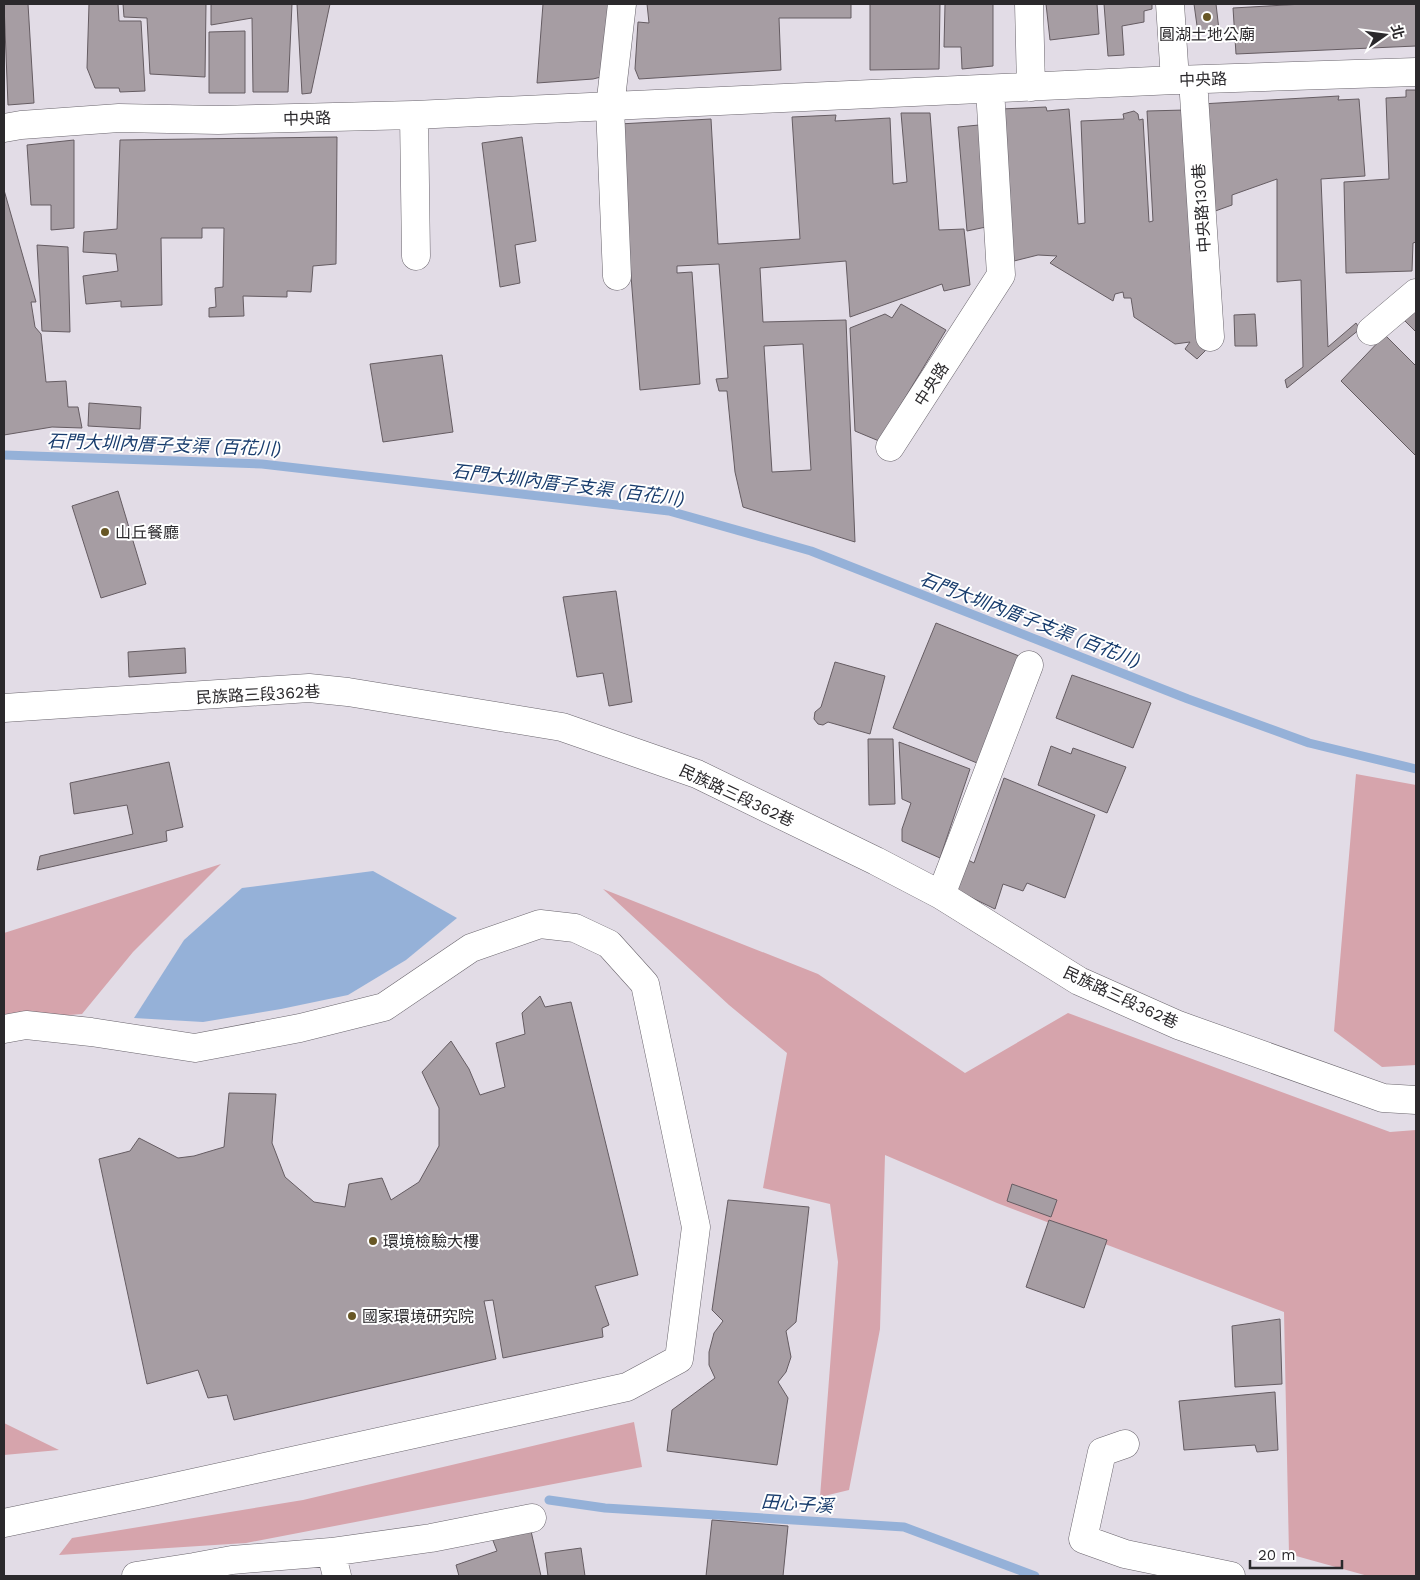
<svg xmlns="http://www.w3.org/2000/svg" width="1420" height="1580" viewBox="0 0 1420 1580" font-family="'Work Sans','Noto Sans TC',sans-serif">
	<style>
		.green { fill: #d6a4ac }
		.water { fill: #95b1d8 }
		.lines { fill: none; stroke-linecap: round; stroke-linejoin: round }
		.stream { stroke: #95b1d8; stroke-width: 9 }
		.building { fill: #a69da3; stroke: #655c62; fill-rule: evenodd }
		.minor-casing { stroke: #6a656d; stroke-width: 29 }
		.minor { stroke: #fff; stroke-width: 28 }
		.poi-dot { fill: #685725; stroke: #fff; stroke-width: 2 }
		.labels { text-anchor: middle; stroke-width: 4; stroke-linejoin: round; paint-order: stroke }
		.poi-label { font-size: 16px; fill: #2b292c; stroke: #fff; text-anchor: start }
		.street-label { font-size: 16px; fill: #2b292c; stroke: #fff }
		.water-label { font-size: 18px; font-style: italic; fill: #183c6d; stroke: #fff }
	</style>
	<rect width="100%" height="100%" fill="#e2dce6"/>
	<!-- green -->
	<path class="green" d="M 1356,774 L 1416,785 L 1416,1065 L 1382,1067 L 1334,1031 Z
		M 221,864 L 133,952 L 82,1014 L 4,1020 L 4,933 Z
		M 603,889 L 818,974 L 965,1073 L 1068,1013 L 1390,1132 L 1416,1130 L 1416,1576 L 1368,1576 L 1289,1554 L 1284,1312 L 997,1203 L 885,1155 L 880,1329 L 849,1490 L 820,1497 L 838,1262 L 830,1204 L 763,1188 L 787,1053 L 729,1005 Z
		M 634,1422 L 642,1467 L 246,1543 L 59,1555 L 72,1538 L 303,1500 Z
		M 4,1423 L 59,1450 L 4,1455 Z"/>
	<!-- water -->
	<path class="water" d="M 373,871 L 457,918 L 406,960 L 348,995 L 281,1009 L 203,1022 L 134,1018 L 184,940 L 242,888 Z"/>
	<g class="lines">
		<!-- stream -->
		<path class="stream" d="M 4,455 L 262,464 L 669,511 L 811,551 L 1188,699 L 1309,743 L 1416,769
			M 549,1500 L 605,1508 L 904,1527 L 1035,1576"/>
	</g>
	<!-- building -->
	<path class="building" d="M 4,4 L 28,4 L 34,103 L 8,105 Z
		M 89,4 L 118,4 L 119,21 L 141,21 L 145,91 L 120,92 L 119,88 L 95,88 L 87,68 Z
		M 123,4 L 206,4 L 205,77 L 150,74 L 147,18 L 124,17 Z
		M 211,4 L 292,4 L 288,92 L 253,92 L 252,18 L 211,25 Z
		M 297,4 L 330,4 L 311,93 L 302,94 Z
		M 543,4 L 610,4 L 601,77 L 593,79 L 537,83 Z
		M 647,4 L 851,4 L 851,18 L 779,18 L 781,70 L 639,79 L 635,69 L 638,22 L 649,23 Z
		M 870,4 L 940,4 L 939,69 L 870,70 Z
		M 945,4 L 993,4 L 993,66 L 962,69 L 961,47 L 944,47 Z
		M 1046,4 L 1097,4 L 1099,34 L 1050,40 Z
		M 1104,4 L 1152,4 L 1152,9 L 1144,11 L 1144,22 L 1122,26 L 1124,55 L 1108,56 Z
		M 1194,4 L 1216,4 L 1219,30 L 1198,33 Z
		M 1303,4 L 1416,4 L 1416,46 L 1236,54 L 1233,8 Z
		M 245,31 L 245,93 L 209,93 L 209,32 Z
		M 1406,90 L 1416,90 L 1416,242 L 1413,243 L 1412,271 L 1346,273 L 1344,182 L 1389,179 L 1386,98 L 1406,97 Z
		M 1339,96 L 1338,100 L 1359,99 L 1365,176 L 1321,179 L 1328,347 L 1356,323 L 1360,329 L 1287,388 L 1285,380 L 1303,367 L 1301,280 L 1277,282 L 1277,179 L 1232,195 L 1232,205 L 1207,214 L 1201,104 Z
		M 1046,107 L 1047,111 L 1069,109 L 1078,224 L 1085,223 L 1081,121 L 1124,119 L 1123,114 L 1134,111 L 1138,114 L 1139,120 L 1143,119 L 1149,222 L 1153,221 L 1147,111 L 1185,110 L 1209,347 L 1197,359 L 1185,349 L 1190,342 L 1175,344 L 1134,317 L 1131,298 L 1124,298 L 1123,292 L 1115,294 L 1113,301 L 1050,263 L 1057,256 L 1038,255 L 1014,261 L 1001,109 Z
		M 901,113 L 930,113 L 939,230 L 964,229 L 970,285 L 944,291 L 942,284 L 850,317 L 846,261 L 760,268 L 763,322 L 846,320 L 855,542 L 743,507 L 735,472 L 727,391 L 719,391 L 716,379 L 728,378 L 719,264 L 677,266 L 677,273 L 692,272 L 700,384 L 640,390 L 619,124 L 711,119 L 718,244 L 800,239 L 792,117 L 836,115 L 835,121 L 890,118 L 893,184 L 907,182 ZM 803,344 L 811,470 L 772,472 L 764,346 Z
		M 979,125 L 986,227 L 967,231 L 958,127 Z
		M 337,137 L 336,264 L 313,266 L 311,292 L 287,291 L 287,297 L 243,296 L 244,316 L 209,317 L 209,308 L 216,307 L 215,288 L 223,287 L 224,228 L 202,228 L 202,238 L 161,238 L 162,305 L 121,307 L 121,301 L 86,304 L 83,276 L 118,271 L 116,254 L 83,252 L 84,232 L 117,229 L 120,140 Z
		M 522,137 L 536,241 L 515,245 L 520,283 L 500,287 L 482,143 Z
		M 74,140 L 74,228 L 51,230 L 51,205 L 31,205 L 27,145 Z
		M 4,190 L 36,302 L 31,302 L 35,327 L 41,334 L 46,382 L 66,381 L 68,407 L 78,407 L 82,428 L 52,427 L 4,435 Z
		M 37,245 L 68,247 L 70,332 L 42,331 Z
		M 901,304 L 946,330 L 879,441 L 855,431 L 850,328 L 885,314 L 892,318 Z
		M 1416,308 L 1416,332 L 1404,320 Z
		M 1255,314 L 1257,346 L 1235,346 L 1234,315 Z
		M 1385,335 L 1416,366 L 1416,456 L 1341,381 Z
		M 442,355 L 453,432 L 383,442 L 370,364 Z
		M 89,403 L 141,407 L 140,429 L 88,426 Z
		M 118,491 L 146,584 L 101,598 L 72,506 Z
		M 616,591 L 632,702 L 609,706 L 603,673 L 577,677 L 563,597 Z
		M 936,623 L 1019,656 L 977,763 L 893,728 Z
		M 185,648 L 186,673 L 129,677 L 128,652 Z
		M 835,662 L 885,676 L 870,734 L 828,722 L 823,725 L 818,724 L 814,719 L 815,712 L 821,707 Z
		M 1072,675 L 1151,703 L 1133,748 L 1056,718 Z
		M 868,739 L 893,739 L 895,804 L 869,805 Z
		M 899,742 L 970,769 L 940,858 L 902,841 L 902,829 L 911,803 L 902,799 Z
		M 1051,746 L 1071,754 L 1073,748 L 1126,767 L 1107,813 L 1038,785 Z
		M 169,762 L 183,827 L 166,831 L 167,841 L 37,870 L 40,856 L 133,834 L 127,805 L 74,814 L 70,783 Z
		M 1004,778 L 1095,815 L 1065,898 L 1027,883 L 1023,891 L 1003,884 L 995,909 L 956,890 L 968,860 L 974,863 Z
		M 540,996 L 545,1007 L 571,1002 L 638,1275 L 595,1286 L 609,1325 L 602,1328 L 603,1337 L 503,1358 L 493,1300 L 484,1301 L 496,1359 L 234,1420 L 227,1395 L 208,1398 L 198,1370 L 147,1384 L 99,1159 L 130,1151 L 139,1138 L 178,1158 L 194,1156 L 224,1147 L 229,1093 L 276,1094 L 272,1143 L 285,1177 L 314,1202 L 345,1207 L 349,1184 L 382,1178 L 391,1200 L 419,1182 L 439,1146 L 439,1108 L 422,1072 L 451,1041 L 469,1069 L 480,1095 L 505,1087 L 496,1043 L 525,1034 L 522,1013 Z
		M 1012,1184 L 1057,1200 L 1051,1217 L 1007,1201 Z
		M 728,1200 L 809,1207 L 796,1322 L 786,1331 L 791,1357 L 786,1372 L 778,1382 L 788,1398 L 777,1465 L 667,1451 L 672,1410 L 715,1378 L 709,1365 L 709,1352 L 714,1333 L 723,1321 L 712,1310 Z
		M 1049,1220 L 1107,1240 L 1084,1308 L 1026,1287 Z
		M 1280,1319 L 1282,1384 L 1235,1387 L 1232,1326 Z
		M 1275,1392 L 1278,1450 L 1257,1452 L 1255,1445 L 1184,1450 L 1179,1401 Z
		M 712,1520 L 788,1526 L 783,1576 L 706,1576 Z
		M 531,1531 L 541,1576 L 459,1576 L 456,1565 L 497,1551 L 492,1538 Z
		M 581,1548 L 585,1576 L 548,1576 L 545,1553 Z"/>
	<g class="lines">
		<!-- minor casing -->
		<g class="minor-casing">
			<path id="minor" d="M 1029,4 L 1031,87
				M 1170,4 L 1175,80
				M 1193,80 L 1210,337
				M 414,115 L 416,256
				M 4,128 L 21,125 L 119,118 L 218,120 L 414,115 L 1175,80 L 1416,72
				M 617,276 L 610,107 L 622,4
				M 1371,331 L 1416,293
				M 890,447 L 1001,275 L 990,89
				M 4,708 L 309,688 L 348,692 L 562,727 L 697,774 L 876,861 L 941,895 L 1079,981 L 1178,1025 L 1383,1098 L 1416,1100
				M 941,895 L 1029,665
				M 4,1029 L 26,1025 L 91,1032 L 195,1048 L 300,1028 L 384,1007 L 471,948 L 540,924 L 575,928 L 609,944 L 645,984 L 696,1227 L 679,1359 L 627,1387 L 152,1492 L 4,1523
				M 1125,1444 L 1102,1452 L 1083,1539 L 1125,1554 L 1231,1576
				M 331,1552 L 337,1576
				M 136,1576 L 194,1567 L 232,1560 L 331,1552 L 431,1538 L 532,1518"/>
		</g>
		<!-- minor -->
		<use href="#minor" class="minor"/>
	</g>
	<!-- markers -->
	<g class="poi-dot">
		<circle cx="1207" cy="17" r="5"/>
		<circle cx="105" cy="532" r="5"/>
		<circle cx="373" cy="1241" r="5"/>
		<circle cx="352" cy="1316" r="5"/>
	</g>
	<g class="labels">
		<!-- poi labels -->
		<g class="poi-label">
			<text x="1207" y="40" text-anchor="middle">圓湖土地公廟</text>
			<text x="115" y="538">山丘餐廳</text>
			<text x="383" y="1247">環境檢驗大樓</text>
			<text x="362" y="1322">國家環境研究院</text>
		</g>
		<!-- street labels -->
		<g class="street-label">
			<text transform="translate(1203 79) rotate(-2)" y="6">中央路</text>
			<text transform="translate(307 118) rotate(-2)" y="6">中央路</text>
			<text transform="translate(1201 208) rotate(-94)" y="6">中央路130巷</text>
			<text transform="translate(931 384) rotate(-57)" y="6">中央路</text>
			<text transform="translate(258 694) rotate(-3)" y="6">民族路三段362巷</text>
			<text transform="translate(737 795) rotate(25)" y="6">民族路三段362巷</text>
			<text transform="translate(1121 997) rotate(25)" y="6">民族路三段362巷</text>
		</g>
		<!-- water labels -->
		<g class="water-label">
			<text transform="translate(164 445) rotate(2)" y="6">石門大圳內厝子支渠 (百花川)</text>
			<text transform="translate(568 485) rotate(7)" y="6">石門大圳內厝子支渠 (百花川)</text>
			<text transform="translate(1030 620) rotate(21)" y="6">石門大圳內厝子支渠 (百花川)</text>
			<text transform="translate(797 1504) rotate(4)" y="6">田心子溪</text>
		</g>
	</g>
	<!-- border -->
	<rect width="1420" height="1580" fill="none" stroke="#2b292c" stroke-width="10"/>
	<!-- north arrow -->
	<g transform="translate(1385 35) rotate(76)" stroke="#ffffff" stroke-width="4" paint-order="stroke">
	<path d="M0-4L9 19L0 12L-9 19Z" fill="#2b292c"/>
	<text y="-8" font-size="14" font-weight="bold" text-anchor="middle" fill="#2b292c">北</text>
	</g>
	<!-- scale -->
	<path d="M1250 1560v8h92v-8" fill="none" stroke="#2b292c" stroke-width="2.5"/>
	<text x="1258" y="1560" font-size="15" fill="#2b292c" stroke="#ffffff" stroke-width="4" paint-order="stroke">20 m</text>
</svg>
